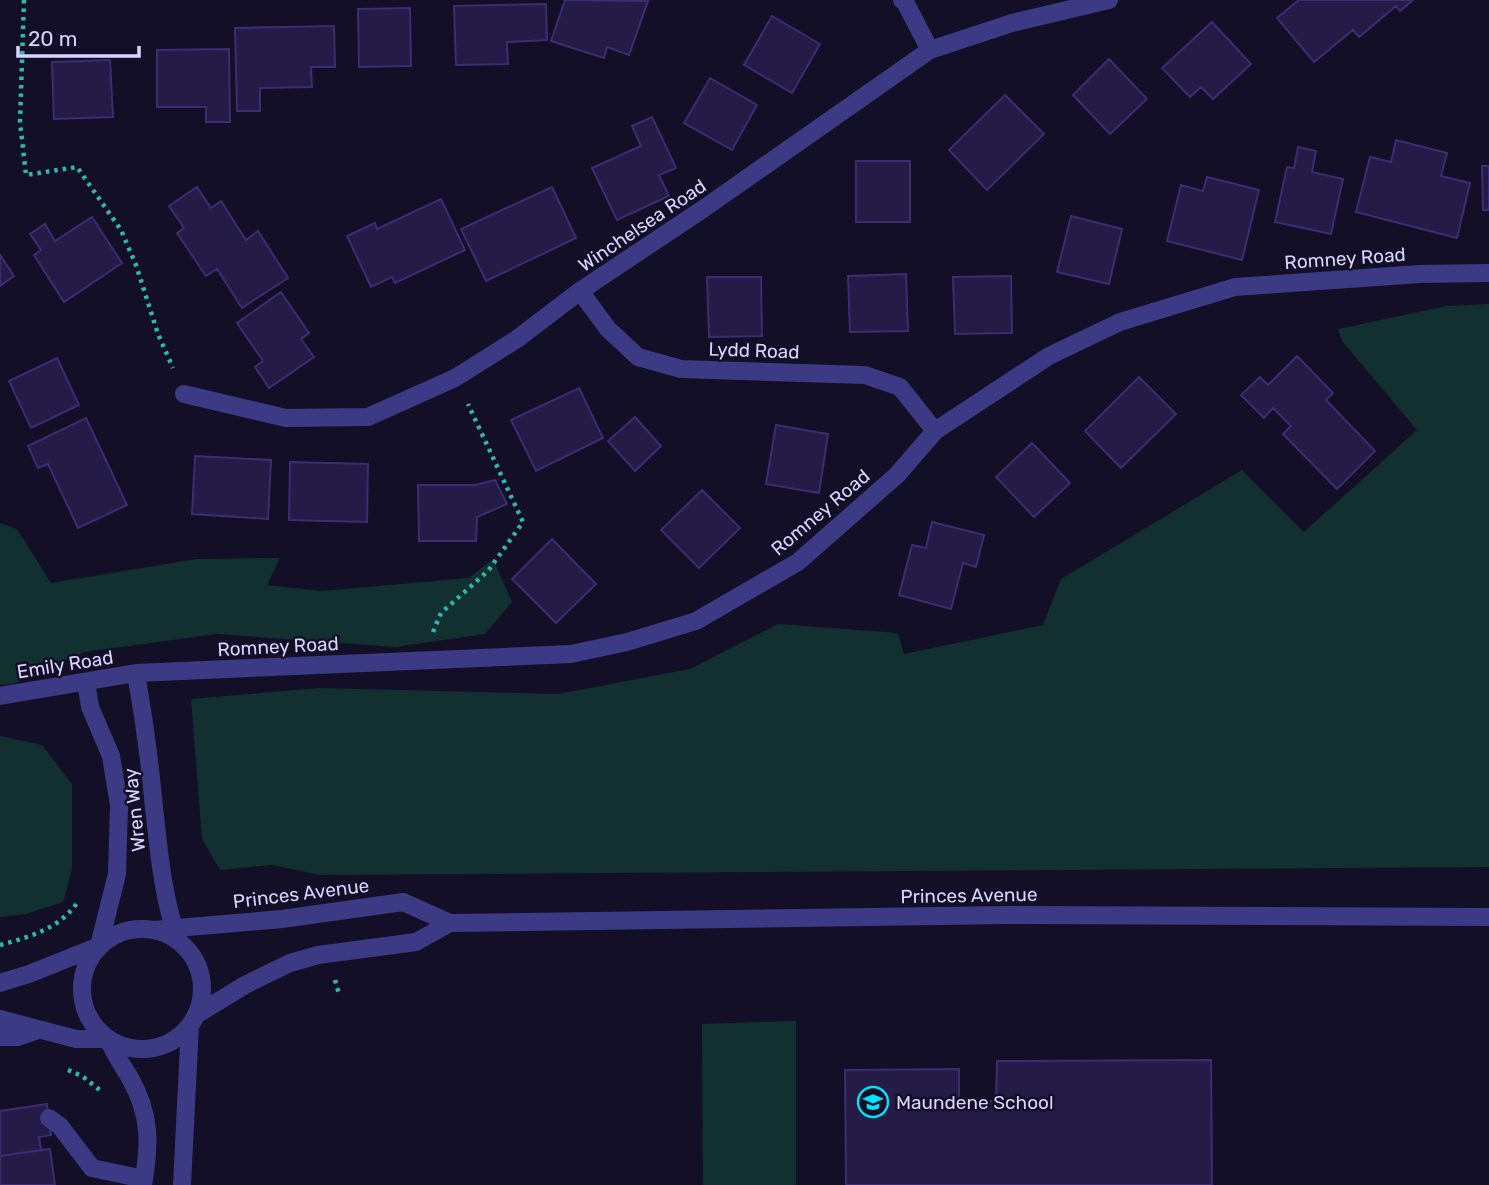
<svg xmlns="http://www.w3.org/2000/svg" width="1489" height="1185" viewBox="0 0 1489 1185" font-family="Rubik,sans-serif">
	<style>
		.green { fill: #12302f }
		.building { fill: #241b47; stroke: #3b2d73; stroke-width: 2 }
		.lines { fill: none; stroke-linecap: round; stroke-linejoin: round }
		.path { stroke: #2fb8b0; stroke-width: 4.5; stroke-dasharray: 3.5 5; stroke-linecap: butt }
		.service { stroke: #3d3a85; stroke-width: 18 }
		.minor { stroke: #3d3a85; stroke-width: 18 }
		.tertiary { stroke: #3d3a85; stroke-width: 18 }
		.labels { text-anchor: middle; stroke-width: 5; stroke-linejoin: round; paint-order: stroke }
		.street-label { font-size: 19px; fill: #d9d4ff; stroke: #130f26 }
		.poi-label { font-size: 19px; fill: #d9d4ff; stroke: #130f26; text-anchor: start }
	</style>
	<rect width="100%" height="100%" fill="#130f26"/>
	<!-- green -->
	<path class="green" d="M 1489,304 L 1489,867 L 320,875 L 273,865 L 220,870 L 202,839 L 191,699 L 319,688 L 558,694 L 690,669 L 778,624 L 898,633 L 904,654 L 1043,625 L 1061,579 L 1242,470 L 1304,532 L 1417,430 L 1342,341 L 1338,329 L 1447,306 Z
		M 0,523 L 17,529 L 51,583 L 196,559 L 280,558 L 267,585 L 321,591 L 469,578 L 493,559 L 512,602 L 485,634 L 395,647 L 217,634 L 84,652 L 13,684 L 0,685 Z
		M 0,736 L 42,745 L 72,784 L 72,870 L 63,902 L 26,914 L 0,917 Z
		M 796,1021 L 796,1185 L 703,1185 L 702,1024 Z"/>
	<!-- building -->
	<path class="building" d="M 565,0 L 648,1 L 629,55 L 607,47 L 604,58 L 551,41 Z
		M 1299,0 L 1413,0 L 1400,11 L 1396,6 L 1359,37 L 1353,30 L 1314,62 L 1277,18 Z
		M 546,4 L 547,40 L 507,42 L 508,64 L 456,65 L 454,6 Z
		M 410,8 L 411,66 L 359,67 L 358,9 Z
		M 772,16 L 820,44 L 792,93 L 744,65 Z
		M 1212,22 L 1251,64 L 1213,99 L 1201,87 L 1190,97 L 1162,68 Z
		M 334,26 L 335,67 L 311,67 L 312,87 L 260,88 L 260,111 L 237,111 L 235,28 Z
		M 229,49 L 230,122 L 206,122 L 206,107 L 157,107 L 157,50 Z
		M 1109,59 L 1147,99 L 1110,134 L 1073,95 Z
		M 110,60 L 113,117 L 54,119 L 52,62 Z
		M 710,78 L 757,105 L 732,150 L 684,123 Z
		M 1005,95 L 1044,134 L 987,190 L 949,150 Z
		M 652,117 L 676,168 L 659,175 L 669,196 L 617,220 L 592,168 L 641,146 L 632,126 Z
		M 1396,140 L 1447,153 L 1441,176 L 1470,183 L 1457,238 L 1356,212 L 1370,157 L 1391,162 Z
		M 1298,147 L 1316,151 L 1312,172 L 1343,179 L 1331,234 L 1275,222 L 1287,167 L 1294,168 Z
		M 856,161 L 910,161 L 910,222 L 856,222 Z
		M 1482,166 L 1489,166 L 1489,210 L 1483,210 Z
		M 1207,177 L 1259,190 L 1242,260 L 1167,241 L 1181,185 L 1203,191 Z
		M 197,187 L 211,208 L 221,201 L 246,240 L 258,231 L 288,278 L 242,308 L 217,269 L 206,276 L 177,233 L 184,228 L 169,206 Z
		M 552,187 L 576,238 L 486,281 L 461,229 Z
		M 441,199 L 465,250 L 395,283 L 392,277 L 371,287 L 347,236 L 375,223 L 377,229 Z
		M 1071,216 L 1122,229 L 1109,284 L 1057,272 Z
		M 92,217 L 122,263 L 64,302 L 34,255 L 41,250 L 30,234 L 45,224 L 55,241 Z
		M 0,255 L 14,276 L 0,286 Z
		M 906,274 L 908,331 L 850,332 L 848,276 Z
		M 1011,276 L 1012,333 L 955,334 L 953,277 Z
		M 707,277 L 761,277 L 762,336 L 709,337 Z
		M 281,292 L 309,333 L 301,339 L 314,357 L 269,388 L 255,367 L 263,361 L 237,323 Z
		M 1297,356 L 1333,393 L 1326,400 L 1375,451 L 1337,489 L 1283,434 L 1291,426 L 1273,408 L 1264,418 L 1241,395 L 1260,377 L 1268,385 Z
		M 57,358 L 79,405 L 31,428 L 9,381 Z
		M 1139,377 L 1176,414 L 1121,468 L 1085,431 Z
		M 579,388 L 603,438 L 536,471 L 511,420 Z
		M 635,417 L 661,446 L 635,471 L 608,441 Z
		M 86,418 L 127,505 L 78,528 L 48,464 L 38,468 L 28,446 Z
		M 776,425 L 828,434 L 819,493 L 766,484 Z
		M 1032,443 L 1070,483 L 1034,517 L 996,477 Z
		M 195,456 L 271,460 L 268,519 L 192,514 Z
		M 290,462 L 368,464 L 367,522 L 289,520 Z
		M 495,480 L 507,504 L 477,517 L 476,541 L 419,541 L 418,485 L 475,485 Z
		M 702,490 L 740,528 L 699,568 L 661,530 Z
		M 932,522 L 984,535 L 976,567 L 963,563 L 951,609 L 899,595 L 912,545 L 926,548 Z
		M 552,539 L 596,584 L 556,623 L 512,579 Z
		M 1211,1060 L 1212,1185 L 846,1185 L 845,1070 L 959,1069 L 959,1101 L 996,1101 L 997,1061 Z
		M 47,1104 L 51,1135 L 39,1137 L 41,1150 L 0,1156 L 0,1111 Z
		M 50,1149 L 55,1185 L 0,1185 L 0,1156 Z"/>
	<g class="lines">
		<!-- path -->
		<path class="path" d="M 24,0 L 20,122 L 26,175 L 77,167 L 121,230 L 136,265 L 158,334 L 173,368
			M 433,632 L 441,613 L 488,571 L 523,522 L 468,404
			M 0,945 C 29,937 59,929 77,903
			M 335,980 L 339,994
			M 68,1070 L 82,1076 L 101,1091"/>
		<!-- service -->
		<path class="service" d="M 0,1037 L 18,1037 L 38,1030
			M 108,1039 C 114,1053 122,1065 130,1078 C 151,1115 150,1144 143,1185
			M 49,1118 L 60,1126 L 92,1168 L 144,1179
			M 182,1185 L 190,1025"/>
		<!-- minor -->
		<path class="minor" d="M 902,0 L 905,2 L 930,50
			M 580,291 L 608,329 L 638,357 L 681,369 L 865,375 L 900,387 L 935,431
			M 184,394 L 286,418 L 368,417 L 455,378 L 517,339 L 580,291 L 703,209 L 930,50 L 1012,23 L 1109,0
			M 136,673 C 144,718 150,763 154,808 C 159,853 163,898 178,941
			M 86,682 L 90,707 L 111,756 L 119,805 L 117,874 L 99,946
			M 0,696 L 136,673 L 571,654 L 627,642 L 696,621 L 798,562 L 897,475 L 935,431 L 1049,356 L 1120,322 L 1235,287 L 1420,274 L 1489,273"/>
		<!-- tertiary -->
		<path class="tertiary" d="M82 989a60 60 0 1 1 120 0a60 60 0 1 1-120 0Z
			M 154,930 L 282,919 L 403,902 L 450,923 L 1009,915 L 1489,917
			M 0,983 L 29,974 L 99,946
			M 196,1015 L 245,985 L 290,963 L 318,955 L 416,942 L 450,923
			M 0,1019 L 76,1039 L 108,1039"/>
	</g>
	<!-- icons -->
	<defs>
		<g id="school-ring" transform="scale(1.575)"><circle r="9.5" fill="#130f26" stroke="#00e5ff" stroke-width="1.5"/><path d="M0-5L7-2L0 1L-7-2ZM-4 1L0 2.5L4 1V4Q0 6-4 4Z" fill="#00e5ff"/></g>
	</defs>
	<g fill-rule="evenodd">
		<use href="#school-ring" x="873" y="1102"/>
	</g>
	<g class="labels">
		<!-- street labels -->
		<g class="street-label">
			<text transform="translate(642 225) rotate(-34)" y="7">Winchelsea Road</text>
			<text transform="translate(1345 258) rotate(-4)" y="7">Romney Road</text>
			<text transform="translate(754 350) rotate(2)" y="7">Lydd Road</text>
			<text transform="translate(820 512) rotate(-40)" y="7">Romney Road</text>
			<text transform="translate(278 646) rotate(-3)" y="7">Romney Road</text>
			<text transform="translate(65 664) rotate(-9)" y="7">Emily Road</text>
			<text transform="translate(134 810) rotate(-96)" y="7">Wren Way</text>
			<text transform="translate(301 893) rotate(-7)" y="7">Princes Avenue</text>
			<text transform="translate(969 895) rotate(-1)" y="7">Princes Avenue</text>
		</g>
		<!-- poi labels -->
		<g class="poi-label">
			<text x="896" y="1109">Maundene School</text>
		</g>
	</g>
	<!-- scale -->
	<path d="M18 46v10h121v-10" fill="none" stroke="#d9d4ff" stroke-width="3.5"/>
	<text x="28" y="46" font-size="21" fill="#d9d4ff" stroke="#130f26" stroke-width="5" paint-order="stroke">20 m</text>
</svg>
